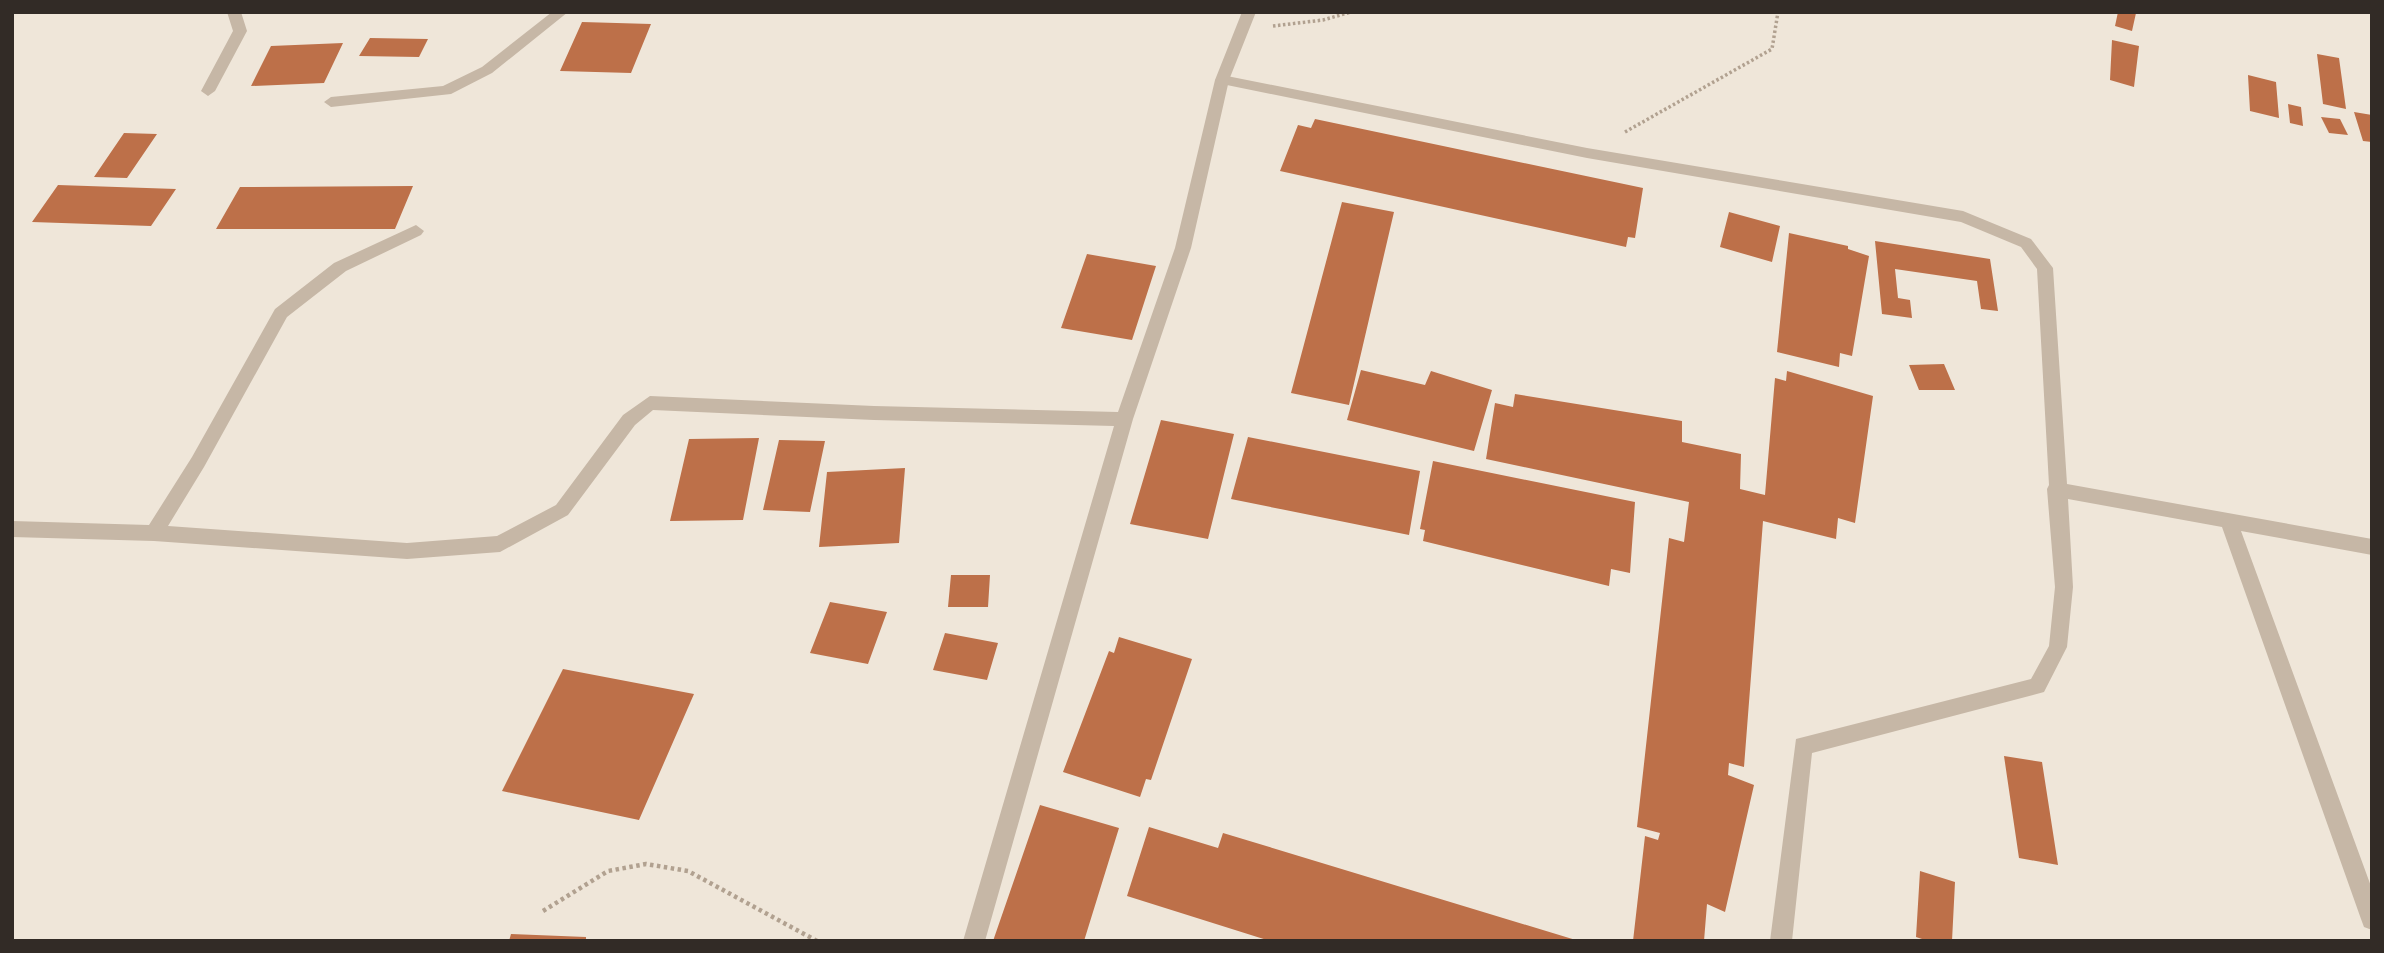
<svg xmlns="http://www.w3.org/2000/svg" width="2384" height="953" viewBox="0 0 2384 953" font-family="Cabin,sans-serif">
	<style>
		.building { fill: #bd7049 }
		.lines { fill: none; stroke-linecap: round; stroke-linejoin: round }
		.path-far1 { stroke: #b1a190; stroke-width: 3.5; stroke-dasharray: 2.5 2.5; stroke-linecap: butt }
		.path { stroke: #b1a190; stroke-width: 4.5; stroke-dasharray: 3.5 3.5; stroke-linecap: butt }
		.service { fill: #c6b7a6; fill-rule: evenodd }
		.minor { fill: #c6b7a6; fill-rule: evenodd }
	</style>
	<rect width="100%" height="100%" fill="#efe6d9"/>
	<!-- building -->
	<path class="building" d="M 2118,12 L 2136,13 L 2132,31 L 2115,26 Z
		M 582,22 L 651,24 L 631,73 L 560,71 Z
		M 370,38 L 428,39 L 419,57 L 359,56 Z
		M 2112,40 L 2139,46 L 2134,87 L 2110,80 Z
		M 343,43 L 324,83 L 251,86 L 271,46 Z
		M 2317,54 L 2339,58 L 2346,109 L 2323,104 Z
		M 2248,75 L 2276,82 L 2279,118 L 2250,111 Z
		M 2288,104 L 2301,107 L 2303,126 L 2290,123 Z
		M 2354,112 L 2372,115 L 2372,142 L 2363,141 Z
		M 2321,117 L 2340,119 L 2348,135 L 2329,133 Z
		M 1315,119 L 1643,188 L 1635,238 L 1628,237 L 1626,247 L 1280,171 L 1298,125 L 1311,128 Z
		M 124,133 L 157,134 L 127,178 L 94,177 Z
		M 58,185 L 176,189 L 151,226 L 32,222 Z
		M 413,186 L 395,229 L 216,229 L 240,187 Z
		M 1342,202 L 1394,212 L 1349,405 L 1291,393 Z
		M 1729,212 L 1780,226 L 1772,262 L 1720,247 Z
		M 1789,233 L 1848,246 L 1848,249 L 1869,256 L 1852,356 L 1840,353 L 1839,367 L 1777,352 Z
		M 1875,241 L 1990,259 L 1998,311 L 1981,309 L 1977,281 L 1895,269 L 1898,298 L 1910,300 L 1912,318 L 1882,314 Z
		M 1087,254 L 1156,266 L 1132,340 L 1061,328 Z
		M 1944,364 L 1955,390 L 1919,390 L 1909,365 Z
		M 1361,370 L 1425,385 L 1431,371 L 1492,390 L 1474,451 L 1347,420 Z
		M 1787,371 L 1873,396 L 1855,523 L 1838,518 L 1836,539 L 1763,521 L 1744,767 L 1729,763 L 1728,775 L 1754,785 L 1725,912 L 1707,904 L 1704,941 L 1633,941 L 1645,836 L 1658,840 L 1660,833 L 1637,827 L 1669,538 L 1684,542 L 1689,502 L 1486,459 L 1495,403 L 1513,407 L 1515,394 L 1682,421 L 1682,442 L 1741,454 L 1740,489 L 1765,495 L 1775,378 L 1786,381 Z
		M 1161,420 L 1234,434 L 1208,539 L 1130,524 Z
		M 1248,437 L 1420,471 L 1409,535 L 1231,499 Z
		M 759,438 L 743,520 L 670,521 L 689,439 Z
		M 779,440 L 825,441 L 810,512 L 763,510 Z
		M 1433,461 L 1635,502 L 1630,573 L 1611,569 L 1609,586 L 1423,541 L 1425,530 L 1420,529 Z
		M 905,468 L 899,543 L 819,547 L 827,472 Z
		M 951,575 L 990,575 L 988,607 L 948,607 Z
		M 830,602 L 887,612 L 868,664 L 810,653 Z
		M 945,633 L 998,643 L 987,680 L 933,670 Z
		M 1119,637 L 1192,659 L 1151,780 L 1146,779 L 1140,797 L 1063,772 L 1109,651 L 1114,653 Z
		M 563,669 L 694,694 L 639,820 L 502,791 Z
		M 2004,756 L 2042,762 L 2058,865 L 2019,858 Z
		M 1040,805 L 1119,828 L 1084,941 L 993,941 Z
		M 1149,827 L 1218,848 L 1223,833 L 1579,941 L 1270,941 L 1127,896 Z
		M 1920,871 L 1955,882 L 1952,941 L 1928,941 L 1916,937 Z
		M 511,934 L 586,937 L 586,941 L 509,941 Z"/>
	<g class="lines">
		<!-- path-far1 -->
		<path class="path-far1" d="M 1273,26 L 1323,20 L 1351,12
			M 1625,132 L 1772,49 L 1778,12"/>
		<!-- path -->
		<path class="path" d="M 543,911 L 608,871 L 646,864 L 688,871 L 817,941"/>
		<!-- service -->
		<path class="service" d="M 1222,75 L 1587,148 L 1963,211 L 2031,239 L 2053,268 L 2067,484 L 2372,539 L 2372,555 L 2241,531 L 2372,889 L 2372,930 L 2364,927 L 2361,919 L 2222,527 L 2068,499 L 2073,587 L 2067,647 L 2044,692 L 1812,753 L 1792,941 L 1770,941 L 1796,739 L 2031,679 L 2049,646 L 2055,587 L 2047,489 L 2049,485 L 2037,269 L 2021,247 L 1961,222 L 1587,158 L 1217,83 L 1215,80 Z"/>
		<!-- minor -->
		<path class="minor" d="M 227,12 L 241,12 L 247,31 L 215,91 L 208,96 L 201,91 L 233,31 Z
			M 552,12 L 568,12 L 492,73 L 451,94 L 331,107 L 324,102 L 331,97 L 443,86 L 482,67 Z
			M 1242,12 L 1256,12 L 1229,80 L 1191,248 L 1133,419 L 985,941 L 963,941 L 1114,426 L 874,420 L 653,410 L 635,425 L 568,515 L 500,552 L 407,559 L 154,541 L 12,537 L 12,521 L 149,525 L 192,457 L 275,309 L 334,263 L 416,225 L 424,231 L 421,235 L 346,271 L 287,317 L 204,467 L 168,526 L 407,543 L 497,536 L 556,505 L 623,415 L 650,396 L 874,406 L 1118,412 L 1175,248 L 1215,80 Z"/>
	</g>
	<!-- border -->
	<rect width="2384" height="953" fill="none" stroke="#322b26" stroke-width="28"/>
</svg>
